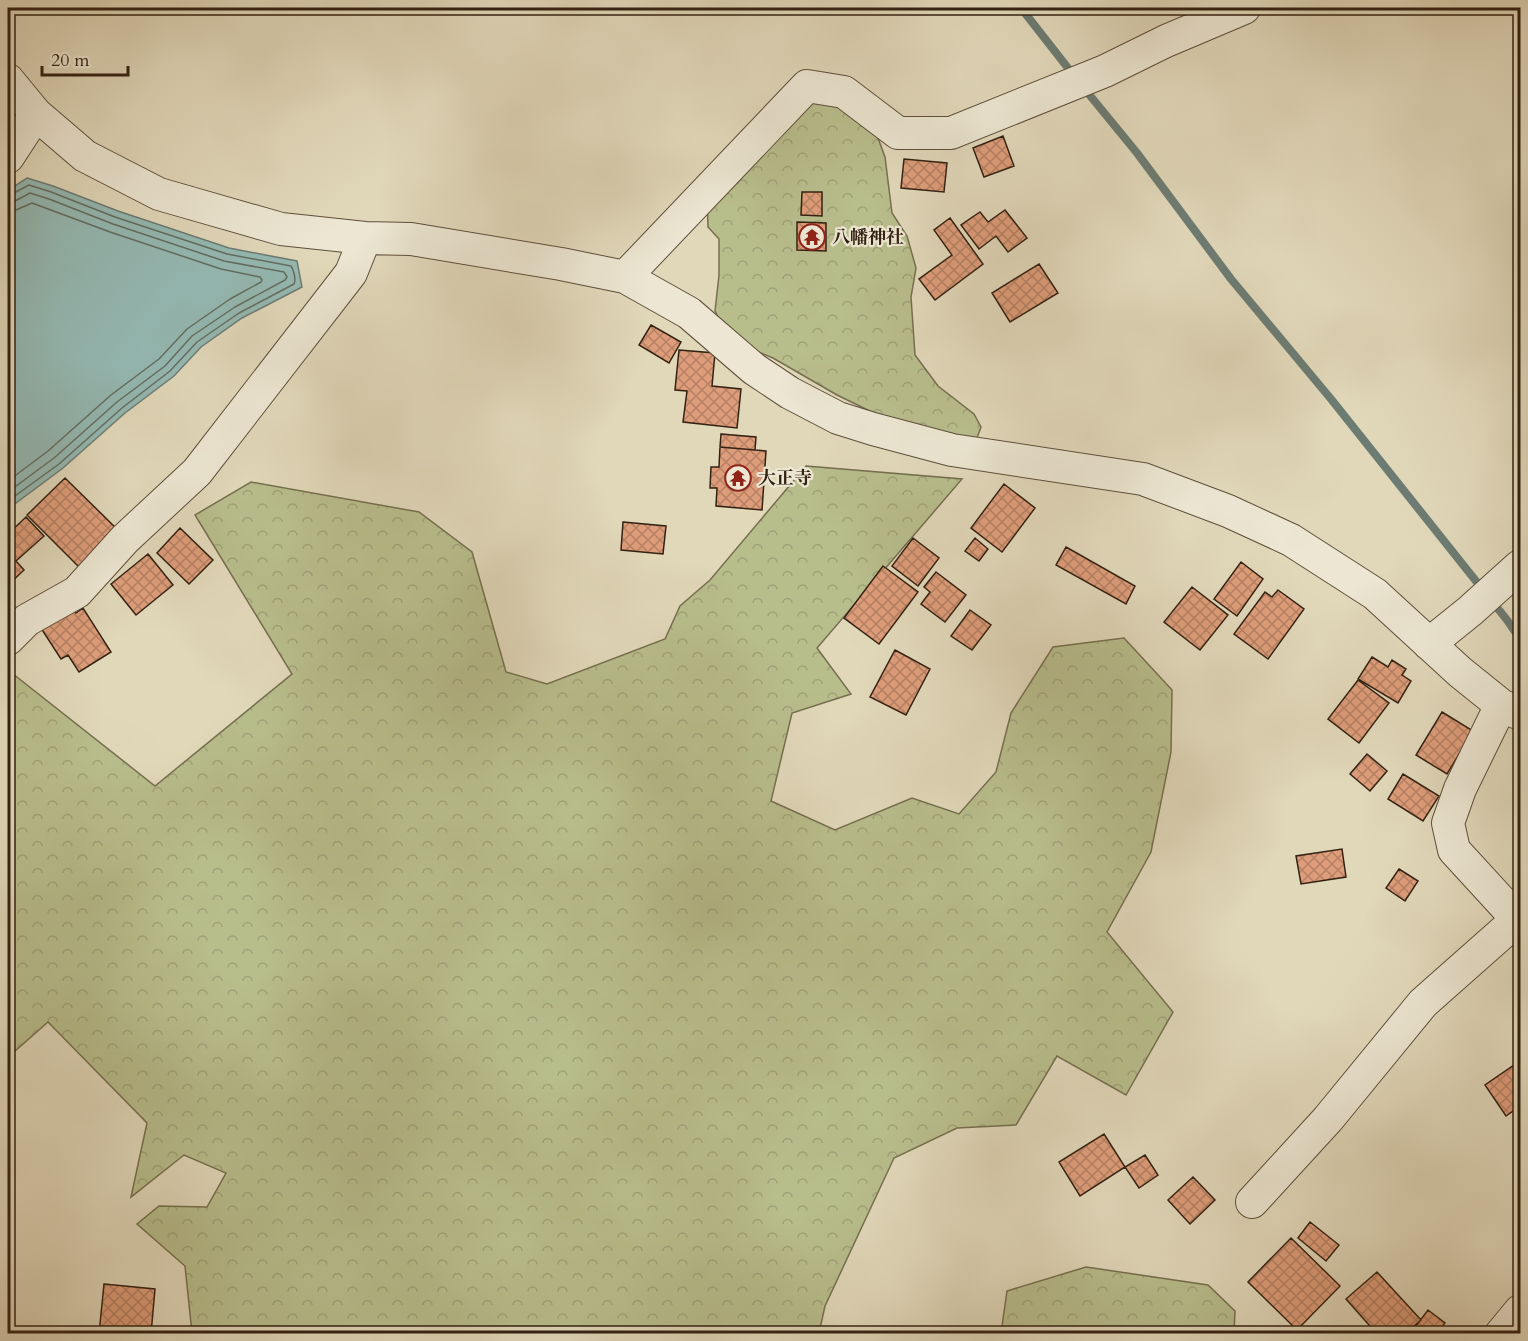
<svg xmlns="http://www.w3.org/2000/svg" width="1528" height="1341" viewBox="0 0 1528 1341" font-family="Cardo,'Noto Serif JP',serif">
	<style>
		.forest { fill: url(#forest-crowns); stroke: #766f4f; stroke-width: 1.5 }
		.water { fill: #94b9b3; stroke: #6d7c73; stroke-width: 1.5 }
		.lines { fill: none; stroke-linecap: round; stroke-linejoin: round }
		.shore { stroke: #646d62; stroke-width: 1.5 }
		.stream { stroke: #6d7c73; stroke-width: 8 }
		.building { fill: url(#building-cross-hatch); stroke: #332112; stroke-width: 1.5 }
		.minor-casing { stroke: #5e4f3c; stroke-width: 34 }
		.minor { stroke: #ece6d2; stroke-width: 32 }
		.labels { text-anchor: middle; stroke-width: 4.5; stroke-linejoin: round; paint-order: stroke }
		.poi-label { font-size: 18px; font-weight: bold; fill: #332112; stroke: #ece6d2; text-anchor: start }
	</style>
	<defs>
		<pattern id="forest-crowns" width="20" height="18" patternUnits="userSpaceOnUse" patternTransform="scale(1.5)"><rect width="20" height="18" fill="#b8bd8c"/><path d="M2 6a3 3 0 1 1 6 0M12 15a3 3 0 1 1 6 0" fill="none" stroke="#9fa278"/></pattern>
		<pattern id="building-cross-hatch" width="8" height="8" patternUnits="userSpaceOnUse" patternTransform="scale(1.5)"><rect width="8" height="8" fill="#de9d7a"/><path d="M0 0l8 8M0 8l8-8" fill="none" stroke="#b58063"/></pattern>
	</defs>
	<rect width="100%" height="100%" fill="#e1d8ba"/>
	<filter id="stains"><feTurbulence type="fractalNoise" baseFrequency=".00333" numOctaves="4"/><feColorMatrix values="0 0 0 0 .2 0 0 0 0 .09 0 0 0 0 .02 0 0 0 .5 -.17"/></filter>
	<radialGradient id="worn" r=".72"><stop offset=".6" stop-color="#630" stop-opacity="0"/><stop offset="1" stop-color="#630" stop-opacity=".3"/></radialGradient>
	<!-- forest -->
	<path class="forest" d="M 835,100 L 871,119 L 885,157 L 892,213 L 907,236 L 916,268 L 911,297 L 915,355 L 938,386 L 974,414 L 981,427 L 977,438 L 932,436 L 882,417 L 837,395 L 773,358 L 756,351 L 721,323 L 715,311 L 719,275 L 719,239 L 708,227 L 707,197 L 806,103 Z
		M 806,466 L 962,479 L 817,648 L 851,694 L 792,713 L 771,801 L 835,830 L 912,798 L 959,814 L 996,772 L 1011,713 L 1053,647 L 1124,638 L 1172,690 L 1171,752 L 1151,852 L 1107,932 L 1173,1012 L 1126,1095 L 1057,1056 L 1016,1125 L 957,1128 L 894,1158 L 825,1306 L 819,1333 L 192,1333 L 185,1266 L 137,1224 L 159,1206 L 207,1207 L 226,1173 L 184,1155 L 131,1197 L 147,1123 L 48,1022 L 14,1052 L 8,1050 L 8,670 L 155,786 L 292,674 L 195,515 L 251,482 L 419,512 L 472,552 L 506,672 L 547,684 L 665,639 L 680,606 L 710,580 Z
		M 1086,1267 L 1208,1285 L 1235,1311 L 1234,1333 L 1001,1333 L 1007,1291 Z"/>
	<!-- water -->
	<path class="water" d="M 27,178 L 53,186 L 118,211 L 229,248 L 297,261 L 302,287 L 242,318 L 201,347 L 174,376 L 125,413 L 63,468 L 8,509 L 8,192 L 10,189 Z"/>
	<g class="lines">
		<!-- shore -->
		<path class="shore" d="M 8,195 L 12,194 L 29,185 L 51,192 L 115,217 L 227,254 L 291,266 C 294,270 296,280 294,284 L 239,313 L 197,342 L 170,371 L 122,408 L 59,464 L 8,501
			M 8,202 L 15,201 L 30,193 L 49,199 L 113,224 L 224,261 L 284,272 L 287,277 L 285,280 L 235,307 L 192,336 L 165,366 L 117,402 L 54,458 L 8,492
			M 8,211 L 16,210 L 32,203 L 110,232 L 221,269 L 260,277 L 262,280 L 261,282 L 230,299 L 187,329 L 159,359 L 111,395 L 48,451 L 8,481"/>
		<!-- stream -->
		<path class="stream" d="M 1021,8 L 1075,77
			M 1083,87 L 1137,153 L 1231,279 L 1331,399 L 1507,620 L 1520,639"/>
	</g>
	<!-- building -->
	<path class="building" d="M 1003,136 L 1014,166 L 984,177 L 973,148 Z
		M 904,159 L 947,163 L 944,192 L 901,188 Z
		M 802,192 L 822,192 L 822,216 L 801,215 Z
		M 1005,210 L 1027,238 L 1008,252 L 996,236 L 979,249 L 961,225 L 980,212 L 988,222 Z
		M 950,218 L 983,264 L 935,300 L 919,279 L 952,255 L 934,230 Z
		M 797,222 L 826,223 L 826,251 L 797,250 Z
		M 1039,264 L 1058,293 L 1010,322 L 992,293 Z
		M 651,325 L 681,342 L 669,363 L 639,345 Z
		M 679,350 L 715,353 L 712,386 L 741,389 L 737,428 L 683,422 L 687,391 L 675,390 Z
		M 721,434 L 756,437 L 755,450 L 720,447 Z
		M 720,447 L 766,451 L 762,510 L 716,506 L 717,488 L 710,488 L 711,467 L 719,467 Z
		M 65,478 L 123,535 L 85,573 L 27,515 Z
		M 1004,484 L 1035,508 L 1002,552 L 971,528 Z
		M 26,517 L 44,536 L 16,561 L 24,570 L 8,585 L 8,534 Z
		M 623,522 L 666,526 L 663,554 L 621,550 Z
		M 180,528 L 213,560 L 189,584 L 157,553 Z
		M 913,538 L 939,558 L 918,586 L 892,566 Z
		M 975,538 L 988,549 L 979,561 L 965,551 Z
		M 1066,547 L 1135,586 L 1126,604 L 1056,565 Z
		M 148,554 L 173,585 L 136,615 L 111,584 Z
		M 1241,562 L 1263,579 L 1237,616 L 1214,599 Z
		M 883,566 L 918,592 L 879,644 L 844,618 Z
		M 936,572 L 966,595 L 945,622 L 921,604 L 930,592 L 924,587 Z
		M 1192,587 L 1228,615 L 1200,650 L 1164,622 Z
		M 1278,590 L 1304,609 L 1268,659 L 1234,634 L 1265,592 L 1272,597 Z
		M 69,602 L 76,613 L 83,608 L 111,652 L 79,672 L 68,655 L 61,659 L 37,622 Z
		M 970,610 L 991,625 L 972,650 L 951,636 Z
		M 895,650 L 930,669 L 906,715 L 870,697 Z
		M 1372,657 L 1388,667 L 1392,660 L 1406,669 L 1402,675 L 1411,681 L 1398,703 L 1358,679 Z
		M 1358,680 L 1389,703 L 1359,743 L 1328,719 Z
		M 1442,712 L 1473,731 L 1447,774 L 1416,755 Z
		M 1367,754 L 1387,771 L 1370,791 L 1350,774 Z
		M 1403,774 L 1439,796 L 1423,821 L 1388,799 Z
		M 1342,849 L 1346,877 L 1301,884 L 1296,856 Z
		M 1399,869 L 1418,881 L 1405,901 L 1386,888 Z
		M 1520,1061 L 1520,1106 L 1506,1116 L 1485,1085 Z
		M 1104,1134 L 1125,1167 L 1080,1196 L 1059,1162 Z
		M 1145,1155 L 1158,1175 L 1139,1188 L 1125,1167 Z
		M 1193,1177 L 1215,1200 L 1190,1224 L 1168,1200 Z
		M 1310,1222 L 1339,1245 L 1326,1261 L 1298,1238 Z
		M 1291,1238 L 1340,1286 L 1297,1330 L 1248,1282 Z
		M 1377,1272 L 1421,1320 L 1405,1334 L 1377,1334 L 1346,1299 Z
		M 104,1284 L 155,1289 L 151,1334 L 99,1334 Z
		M 1428,1310 L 1445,1323 L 1437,1334 L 1410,1334 Z"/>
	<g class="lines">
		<!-- minor casing -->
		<g class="minor-casing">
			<path id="minor" d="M 8,80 L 36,114 L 85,156 L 159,194 L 281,229 L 365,238 L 411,239 L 561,264 L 625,277 L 689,313 L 754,369 L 790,393 L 838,418 L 873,429 L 952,450 L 1143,479 L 1228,511 L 1291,540 L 1375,594 L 1460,672 L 1501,705 L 1520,714
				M 8,157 L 36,114
				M 625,277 L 807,86 L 844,92 L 898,133 L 951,133 L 1105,71 L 1166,41 L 1244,8
				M 8,639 L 27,620 L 77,592 L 125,539 L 197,472 L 351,273 L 365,238
				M 1429,644 L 1470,611 L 1520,566
				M 1501,705 L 1460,789 L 1448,823 L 1454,850 L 1520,922
				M 1252,1202 L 1328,1119 L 1423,1003 L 1518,919
				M 1501,1334 L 1520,1311"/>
		</g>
		<!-- minor -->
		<use href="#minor" class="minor"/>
	</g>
	<!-- icons -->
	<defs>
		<g id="temple-ring" transform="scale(1.35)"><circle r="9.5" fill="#ece6d2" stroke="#8f2418" stroke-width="1.5"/><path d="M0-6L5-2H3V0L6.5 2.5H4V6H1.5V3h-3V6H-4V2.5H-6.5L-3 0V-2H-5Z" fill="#8f2418"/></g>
	</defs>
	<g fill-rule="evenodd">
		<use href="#temple-ring" x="812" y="237"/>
		<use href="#temple-ring" x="738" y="478"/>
	</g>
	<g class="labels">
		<!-- poi labels -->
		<g class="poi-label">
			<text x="832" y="243">八幡神社</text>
			<text x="758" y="484">大正寺</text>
		</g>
	</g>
	<!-- margin -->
	<rect width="1528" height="1341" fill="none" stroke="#e1d8ba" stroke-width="30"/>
	<rect x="9" y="9" width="1510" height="1323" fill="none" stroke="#332112" stroke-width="3"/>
	<rect x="15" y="15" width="1498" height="1311" fill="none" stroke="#332112" stroke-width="1.5"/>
	<!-- scale -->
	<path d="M42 66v9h86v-9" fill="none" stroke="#332112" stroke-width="3"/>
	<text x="51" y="66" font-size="18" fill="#332112" stroke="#ece6d2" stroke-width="4.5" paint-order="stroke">20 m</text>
	<rect width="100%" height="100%" filter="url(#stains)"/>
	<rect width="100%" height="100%" fill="url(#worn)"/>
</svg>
